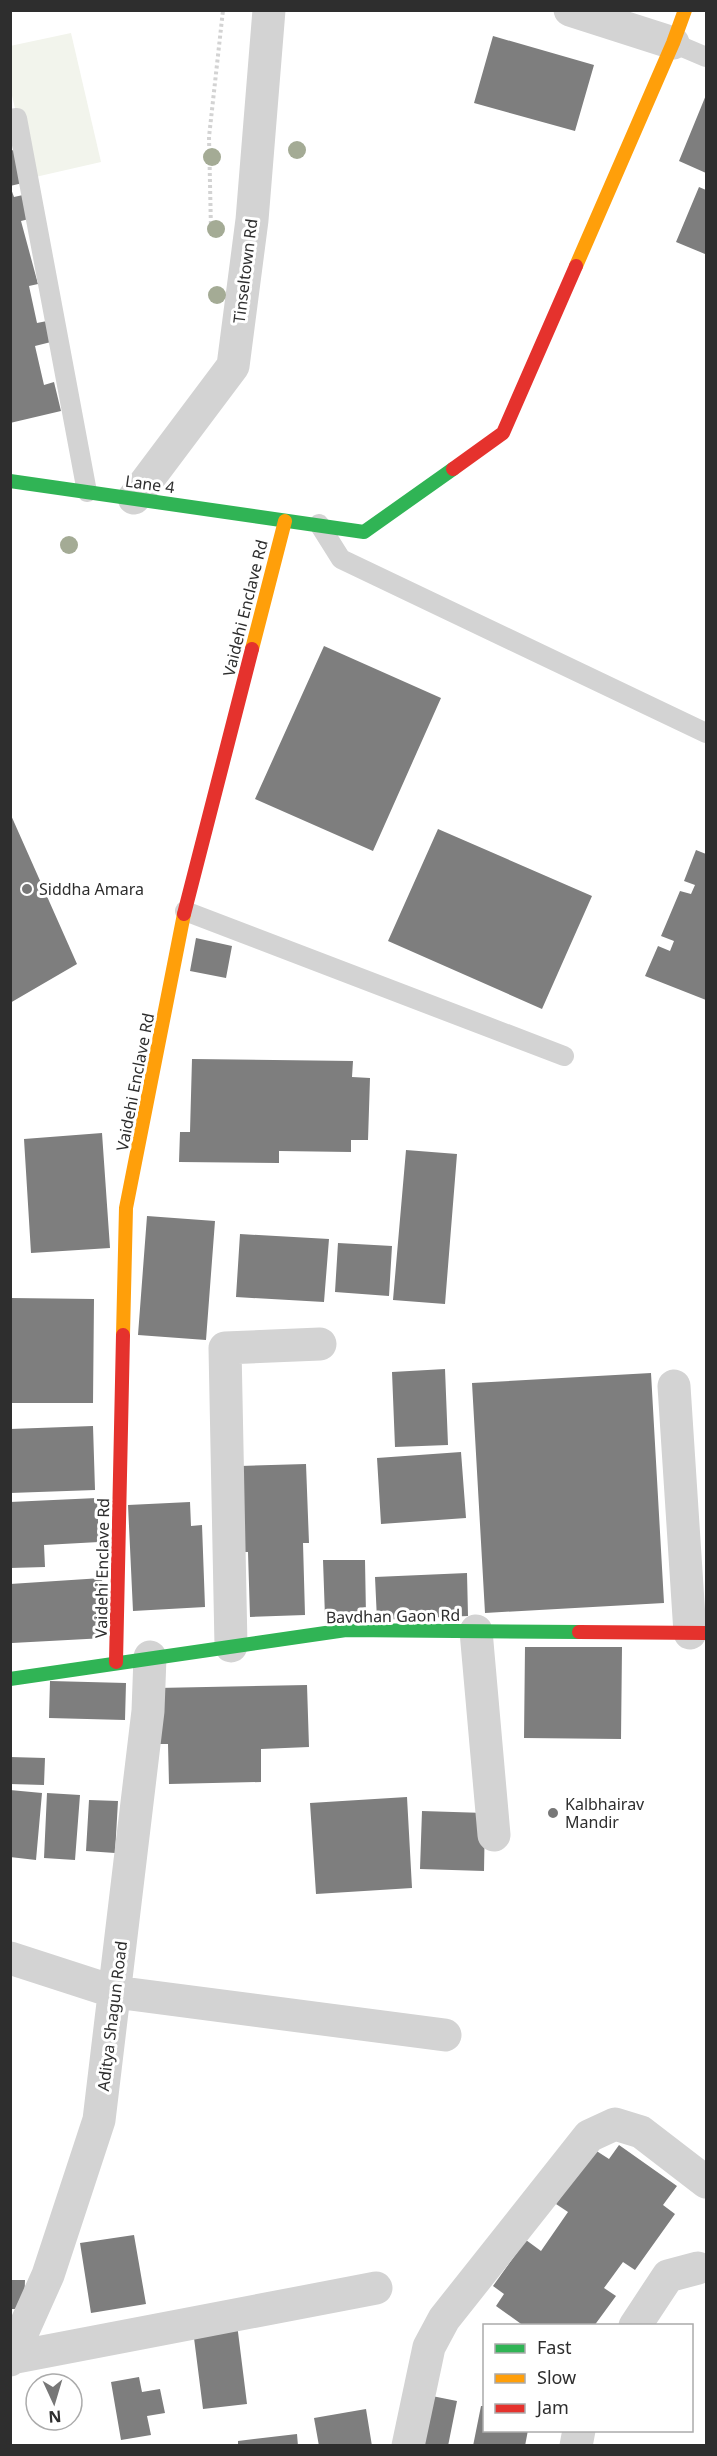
<svg xmlns="http://www.w3.org/2000/svg" width="717" height="2456" viewBox="0 0 717 2456" font-family="'Noto Sans',sans-serif">
	<style>
		.green { fill: #f2f4ec }
		.building { fill: #7e7e7e }
		.lines { fill: none; stroke-linecap: round; stroke-linejoin: round }
		.path { stroke: #d3d3d3; stroke-width: 4; stroke-dasharray: 3 3; stroke-linecap: butt }
		.lane { stroke: #d3d3d3; stroke-width: 20 }
		.street { stroke: #d3d3d3; stroke-width: 33 }
		.fast { stroke: #30b455; stroke-width: 14 }
		.slow { stroke: #ff9f0a; stroke-width: 14 }
		.jam { stroke: #e5322d; stroke-width: 14 }
		.tree { fill: #a4ab95 }
		.poi-dot { fill: #777; stroke: #fff; stroke-width: 2 }
		.labels { text-anchor: middle; stroke-width: 6; stroke-linejoin: round; paint-order: stroke }
		.street-label { font-size: 16px; fill: #2e2e2e; stroke: #fff }
		.poi-label { font-size: 16px; fill: #2e2e2e; stroke: #fff; text-anchor: start }
	</style>
	<rect width="100%" height="100%" fill="#fff"/>
	<!-- green -->
	<path class="green" d="M 71,33 L 101,162 L 31,178 L 11,91 L 10,46 Z"/>
	<!-- building -->
	<path class="building" d="M 493,36 L 594,65 L 575,131 L 474,103 Z
		M 706,95 L 706,173 L 679,161 Z
		M 20,148 L 27,182 L 10,186 L 10,151 Z
		M 10,186 L 14,197 L 23,195 L 29,219 L 21,221 L 38,284 L 29,286 L 37,323 L 47,321 L 51,342 L 35,346 L 44,385 L 54,382 L 61,411 L 10,423 Z
		M 699,187 L 706,190 L 705,254 L 676,242 Z
		M 324,646 L 441,698 L 373,851 L 255,799 Z
		M 10,813 L 77,964 L 10,1003 Z
		M 438,829 L 592,896 L 542,1009 L 388,941 Z
		M 696,850 L 706,854 L 706,1000 L 645,976 L 658,946 L 670,951 L 674,941 L 661,936 L 680,891 L 691,894 L 695,885 L 684,881 Z
		M 196,938 L 232,946 L 226,978 L 190,971 Z
		M 192,1059 L 353,1061 L 352,1077 L 370,1078 L 368,1140 L 351,1140 L 351,1152 L 279,1151 L 279,1163 L 179,1162 L 180,1132 L 190,1132 Z
		M 102,1133 L 110,1248 L 31,1253 L 24,1139 Z
		M 406,1150 L 457,1154 L 445,1304 L 393,1300 Z
		M 147,1216 L 215,1221 L 206,1340 L 138,1335 Z
		M 240,1234 L 329,1239 L 324,1302 L 236,1297 Z
		M 338,1243 L 392,1246 L 389,1296 L 335,1292 Z
		M 10,1298 L 94,1299 L 93,1403 L 10,1403 Z
		M 445,1369 L 448,1445 L 395,1447 L 392,1372 Z
		M 651,1373 L 664,1603 L 485,1613 L 472,1383 Z
		M 93,1426 L 95,1490 L 10,1493 L 10,1429 Z
		M 461,1452 L 466,1518 L 381,1524 L 377,1458 Z
		M 306,1464 L 309,1543 L 303,1543 L 305,1615 L 250,1617 L 248,1552 L 242,1552 L 240,1466 Z
		M 97,1498 L 99,1542 L 44,1545 L 45,1567 L 10,1568 L 10,1502 Z
		M 190,1502 L 191,1526 L 202,1525 L 205,1607 L 133,1611 L 128,1505 Z
		M 323,1560 L 365,1560 L 366,1616 L 325,1617 Z
		M 467,1573 L 468,1616 L 377,1620 L 375,1577 Z
		M 102,1578 L 105,1638 L 12,1643 L 10,1584 Z
		M 525,1647 L 622,1647 L 621,1739 L 524,1738 Z
		M 50,1681 L 126,1683 L 125,1720 L 49,1718 Z
		M 307,1685 L 309,1747 L 261,1749 L 261,1782 L 169,1784 L 168,1744 L 159,1744 L 157,1688 Z
		M 10,1757 L 45,1758 L 44,1785 L 10,1784 Z
		M 10,1790 L 42,1793 L 36,1860 L 10,1857 Z
		M 47,1793 L 80,1795 L 75,1860 L 44,1858 Z
		M 407,1797 L 412,1888 L 316,1894 L 310,1803 Z
		M 89,1800 L 118,1801 L 115,1853 L 86,1851 Z
		M 422,1811 L 485,1813 L 484,1871 L 420,1869 Z
		M 619,2145 L 677,2186 L 663,2205 L 675,2214 L 635,2270 L 623,2262 L 604,2288 L 616,2296 L 594,2326 L 524,2326 L 496,2306 L 504,2294 L 493,2286 L 526,2240 L 541,2251 L 568,2212 L 556,2204 L 595,2150 L 609,2159 Z
		M 134,2235 L 146,2304 L 91,2313 L 80,2243 Z
		M 10,2280 L 25,2280 L 24,2309 L 10,2309 Z
		M 237,2324 L 247,2404 L 203,2409 L 193,2330 Z
		M 139,2377 L 142,2392 L 160,2389 L 165,2413 L 147,2416 L 151,2435 L 121,2440 L 111,2382 Z
		M 422,2394 L 457,2401 L 448,2446 L 412,2446 Z
		M 481,2406 L 484,2406 L 484,2430 L 528,2430 L 525,2446 L 473,2446 Z
		M 366,2409 L 372,2446 L 319,2446 L 314,2418 Z
		M 297,2434 L 298,2446 L 238,2446 L 238,2441 Z"/>
	<g class="lines">
		<!-- path -->
		<path class="path" d="M 211,230 L 209,137 L 223,10"/>
		<!-- lane -->
		<path class="lane" d="M 673,43 L 706,57
			M 10,119 L 17,118 L 87,492
			M 319,524 L 341,559 L 706,733
			M 185,911 L 564,1056"/>
		<!-- street -->
		<path class="street" d="M 570,10 L 673,43
			M 134,498 L 233,366 L 252,220 L 269,10
			M 674,1386 L 690,1633
			M 476,1631 L 494,1835
			M 231,1646 L 225,1348 L 320,1344
			M 10,1958 L 115,1992 L 445,2035
			M 635,2326 L 668,2276 L 698,2268
			M 11,2358 L 376,2288
			M 10,2360 L 48,2275 L 99,2120 L 148,1711 L 150,1657
			M 408,2446 L 429,2347 L 444,2319 L 589,2136 L 615,2124 L 641,2132 L 706,2182
			M 576,2446 L 579,2430"/>
		<!-- fast -->
		<path class="fast" d="M 10,481 L 364,532 L 453,469
			M 10,1679 L 346,1630 L 579,1632"/>
		<!-- slow -->
		<path class="slow" d="M 576,266 L 673,43 L 685,10
			M 252,649 L 285,521
			M 123,1335 L 126,1208 L 184,914"/>
		<!-- jam -->
		<path class="jam" d="M 453,469 L 503,433 L 576,266
			M 184,914 L 252,649
			M 579,1632 L 706,1633
			M 116,1662 L 123,1335"/>
	</g>
	<!-- trees -->
	<g class="tree">
		<circle cx="297" cy="150" r="9"/>
		<circle cx="212" cy="157" r="9"/>
		<circle cx="216" cy="229" r="9"/>
		<circle cx="217" cy="295" r="9"/>
		<circle cx="69" cy="545" r="9"/>
	</g>
	<!-- markers -->
	<g class="poi-dot">
		<circle cx="27" cy="889" r="6"/>
		<circle cx="553" cy="1813" r="6"/>
	</g>
	<g class="labels">
		<!-- street labels -->
		<g class="street-label">
			<text transform="translate(245 271) rotate(-83)" y="6">Tinseltown Rd</text>
			<text transform="translate(150 484) rotate(8)" y="6">Lane 4</text>
			<text transform="translate(245 608) rotate(-76)" y="6">Vaidehi Enclave Rd</text>
			<text transform="translate(135 1082) rotate(-79)" y="6">Vaidehi Enclave Rd</text>
			<text transform="translate(102 1568) rotate(-89)" y="6">Vaidehi Enclave Rd</text>
			<text transform="translate(393 1616) rotate(-1)" y="6">Bavdhan Gaon Rd</text>
			<text transform="translate(112 2016) rotate(-83)" y="6">Aditya Shagun Road</text>
		</g>
		<!-- poi labels -->
		<g class="poi-label">
			<text x="39" y="895">Siddha Amara</text>
			<text x="565" y="1810">Kalbhairav<tspan x="565" dy="18">Mandir</tspan></text>
		</g>
	</g>
	<!-- border -->
	<rect width="717" height="2456" fill="none" stroke="#2e2e2e" stroke-width="24"/>
	<!-- legend -->
	<rect x="483" y="2324" width="210" height="108" fill="#ffffff" stroke="#ababab" stroke-width="1.5"/>
	<rect x="495" y="2344" width="30" height="9" fill="#30b455" stroke="#ababab" stroke-width="1.5"/>
	<text x="537" y="2354" font-size="18" fill="#2e2e2e">Fast</text>
	<rect x="495" y="2374" width="30" height="9" fill="#ff9f0a" stroke="#ababab" stroke-width="1.5"/>
	<text x="537" y="2384" font-size="18" fill="#2e2e2e">Slow</text>
	<rect x="495" y="2404" width="30" height="9" fill="#e5322d" stroke="#ababab" stroke-width="1.5"/>
	<text x="537" y="2414" font-size="18" fill="#2e2e2e">Jam</text>
	<!-- north arrow -->
	<g transform="translate(54 2402) rotate(176)"><circle r="28" fill="#ffffff" stroke="#ababab" stroke-width="1.5"/>
	<path d="M0-4.5L10 22L0 15L-10 22Z" fill="#777777"/>
	<text y="-9" font-size="16" font-weight="bold" text-anchor="middle" fill="#2e2e2e">N</text>
	</g>
</svg>
